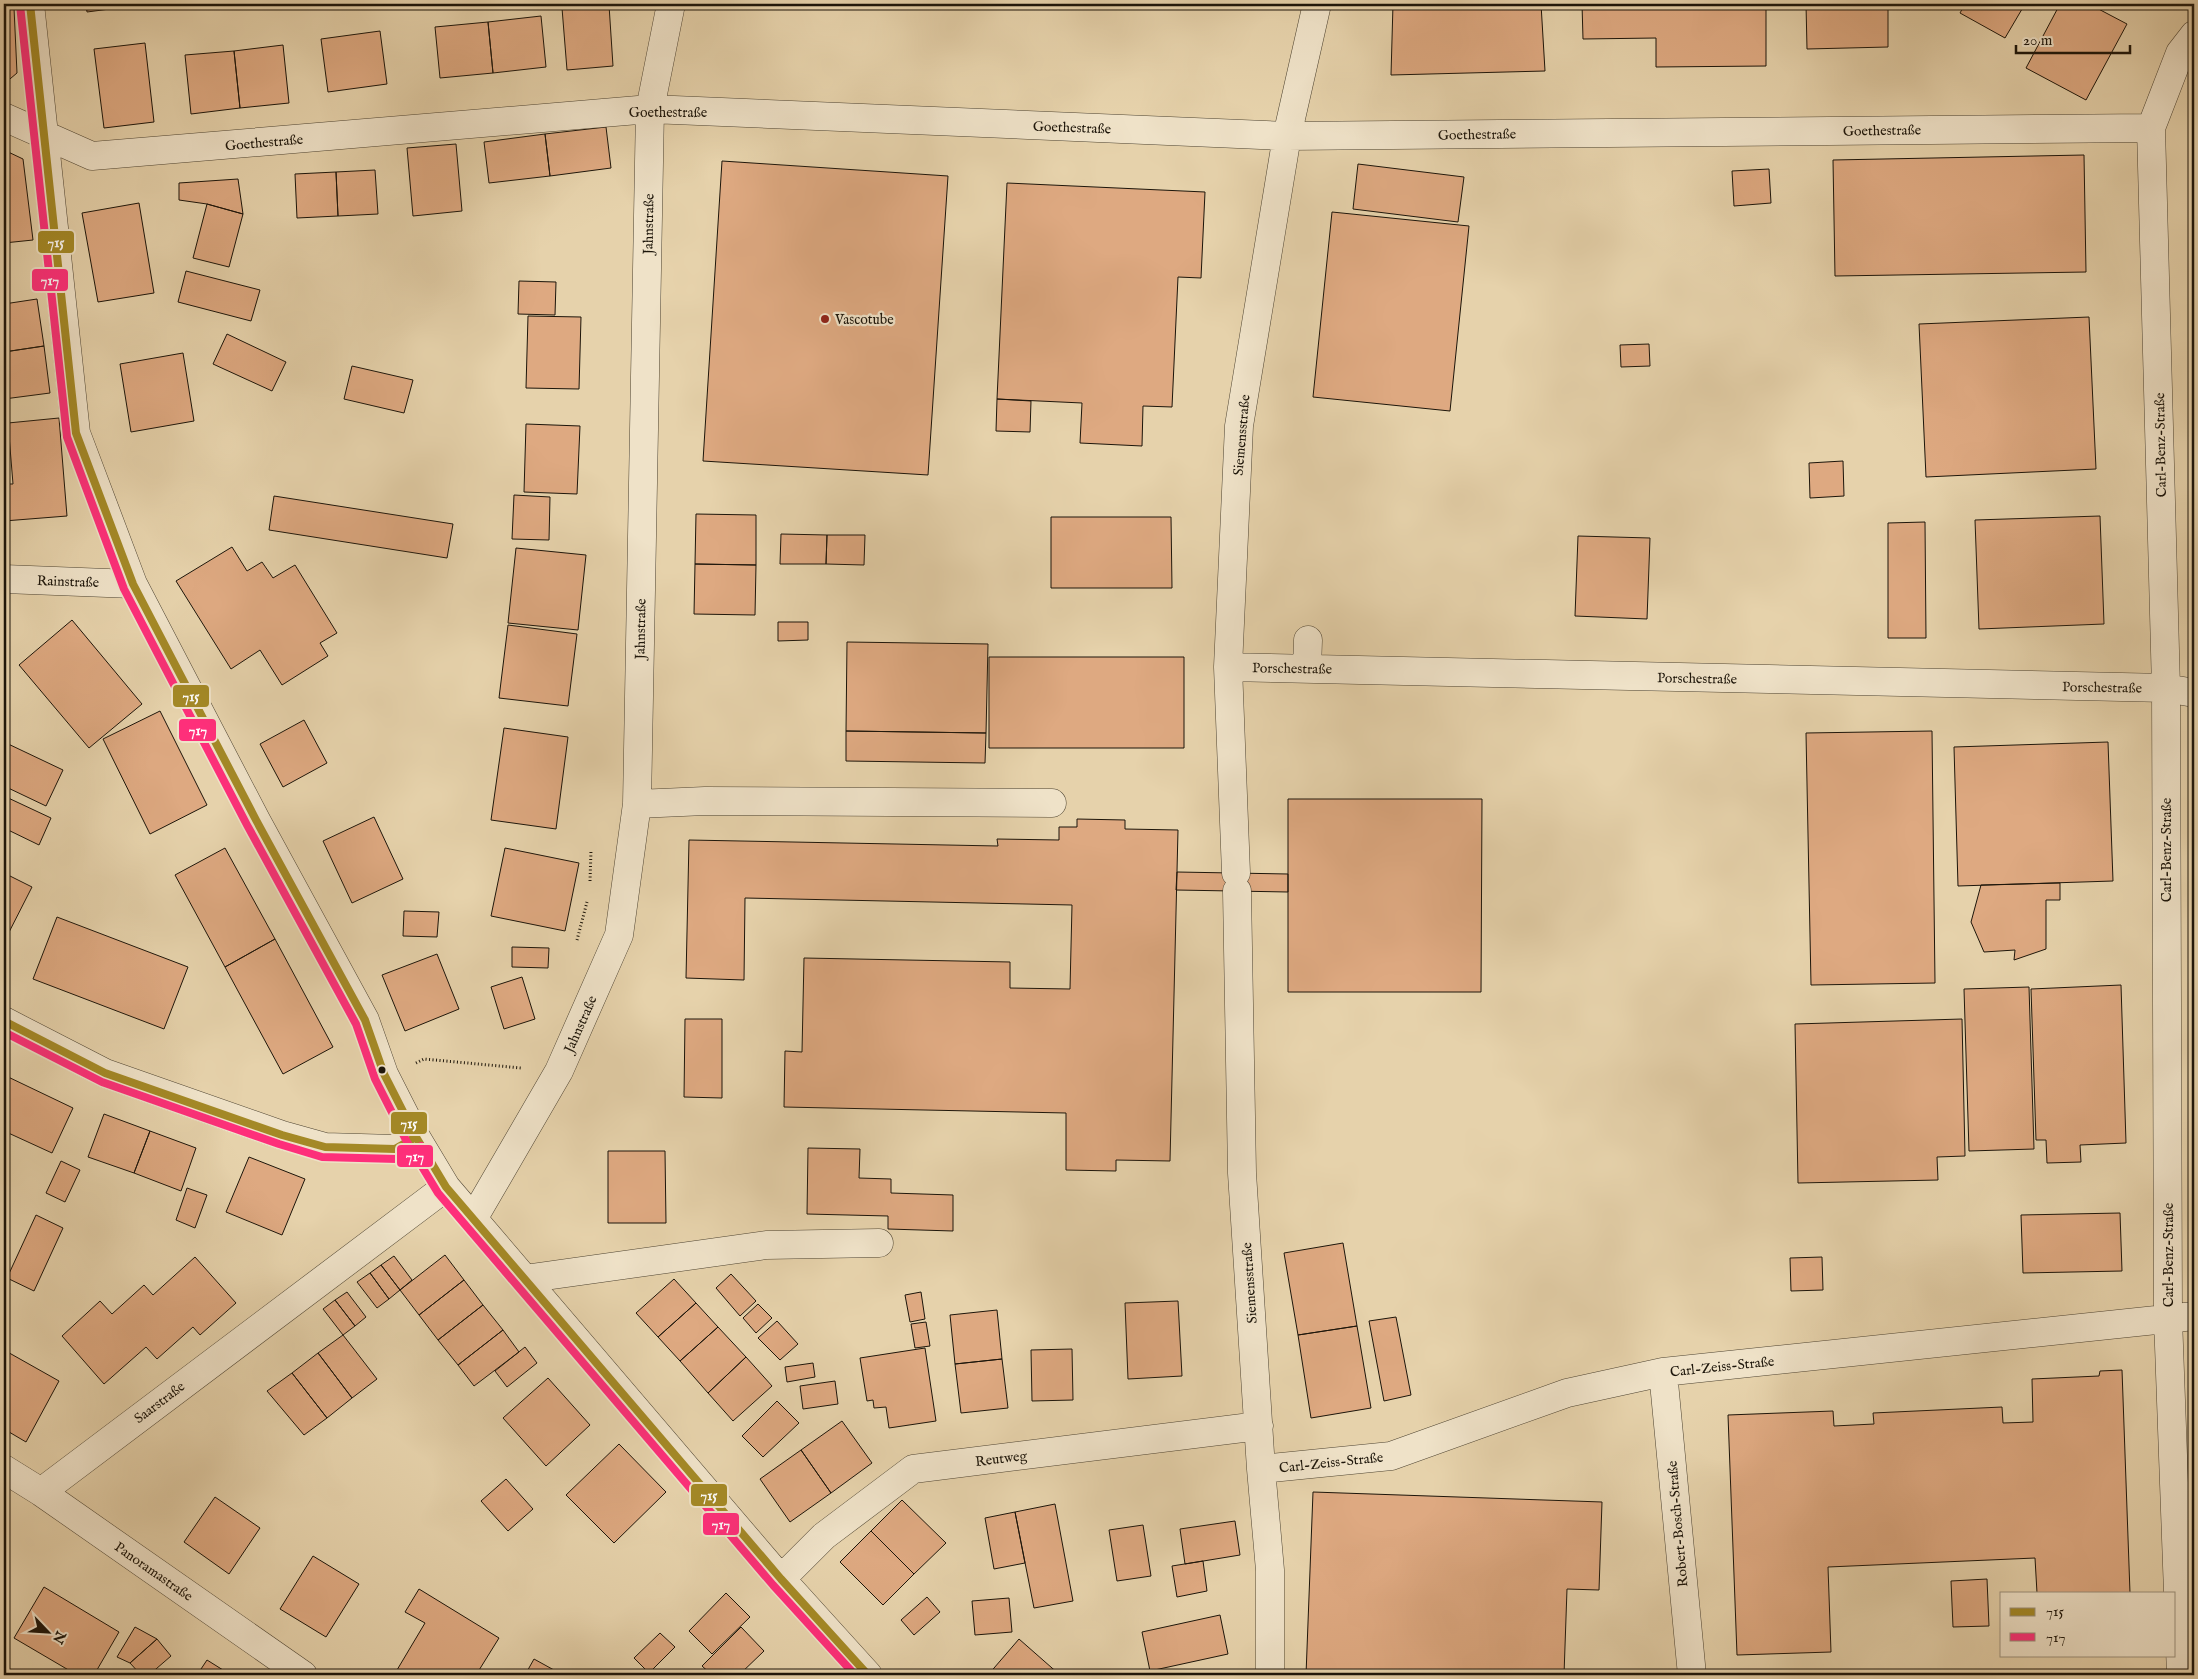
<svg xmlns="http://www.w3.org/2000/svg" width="2198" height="1679" viewBox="0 0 2198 1679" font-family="'IM FELL English',serif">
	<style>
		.building { fill: #dea981; stroke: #1c150a }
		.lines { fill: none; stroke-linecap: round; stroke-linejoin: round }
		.minor-casing { stroke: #4e4432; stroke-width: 29 }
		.path { stroke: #1c150a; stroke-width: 3; stroke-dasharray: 1 2.5; stroke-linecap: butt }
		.minor { stroke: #efe2c8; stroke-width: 28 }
		.bus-1-casing { stroke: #efe2c8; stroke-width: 11 }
		.bus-2-casing { stroke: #efe2c8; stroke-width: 11 }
		.bus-1 { stroke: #a48926; stroke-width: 8 }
		.bus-2 { stroke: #fe2f7a; stroke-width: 8 }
		.poi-dot { fill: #8f2418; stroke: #efe2c8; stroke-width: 2 }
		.bus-dot { fill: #1c150a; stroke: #efe2c8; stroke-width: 2 }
		.labels { text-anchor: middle; stroke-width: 4.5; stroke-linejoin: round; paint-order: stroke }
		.street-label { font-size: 14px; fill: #1c150a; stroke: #efe2c8 }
		.poi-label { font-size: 14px; fill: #1c150a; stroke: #efe2c8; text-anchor: start }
		.line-badge { stroke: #efe2c8; stroke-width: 2 }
		.badge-label { font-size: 14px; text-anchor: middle; font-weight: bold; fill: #fff }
	</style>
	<rect width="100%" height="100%" fill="#e6d2ab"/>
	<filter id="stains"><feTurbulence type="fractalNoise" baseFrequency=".004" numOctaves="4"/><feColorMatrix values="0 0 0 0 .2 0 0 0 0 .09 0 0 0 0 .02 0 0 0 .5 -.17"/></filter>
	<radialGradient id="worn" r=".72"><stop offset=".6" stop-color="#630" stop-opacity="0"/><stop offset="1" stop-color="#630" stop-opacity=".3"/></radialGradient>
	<!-- building -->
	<path class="building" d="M 84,4 L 142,4 L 86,10 Z
		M 86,4 L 140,4 L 140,5 L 87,12 Z
		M 1393,4 L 1541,4 L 1545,71 L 1391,75 Z
		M 1582,4 L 1766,4 L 1766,66 L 1656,67 L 1656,38 L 1583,39 Z
		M 1806,4 L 1888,4 L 1888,47 L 1807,49 Z
		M 1965,4 L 2025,4 L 2005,38 L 1960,13 Z
		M 2060,4 L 2089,4 L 2127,24 L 2086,100 L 2026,68 Z
		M 609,5 L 613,66 L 567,70 L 562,8 Z
		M 14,8 L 17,73 L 4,84 L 4,9 Z
		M 541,16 L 546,67 L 493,73 L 488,22 Z
		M 488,22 L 493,73 L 440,78 L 435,27 Z
		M 380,31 L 387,84 L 328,92 L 321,39 Z
		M 145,43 L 154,122 L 104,128 L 94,49 Z
		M 283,45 L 289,103 L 240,108 L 234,51 Z
		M 234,51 L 240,108 L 191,114 L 185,55 Z
		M 606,127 L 611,168 L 550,176 L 545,134 Z
		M 545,134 L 550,176 L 489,183 L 484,142 Z
		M 456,144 L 462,211 L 413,216 L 407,148 Z
		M 4,150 L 23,159 L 33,240 L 4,243 Z
		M 2084,155 L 2086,272 L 1835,276 L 1833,160 Z
		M 722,161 L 948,176 L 928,475 L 703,461 Z
		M 1358,164 L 1464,177 L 1458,222 L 1353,209 Z
		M 1769,169 L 1771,203 L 1734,206 L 1732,171 Z
		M 375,170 L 378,214 L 338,216 L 336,172 Z
		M 336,172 L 338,216 L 297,218 L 295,174 Z
		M 238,179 L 243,214 L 207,204 L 179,200 L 179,183 Z
		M 1007,183 L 1205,192 L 1201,278 L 1178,277 L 1172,407 L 1143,406 L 1142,446 L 1080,443 L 1082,403 L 997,399 Z
		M 139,203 L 154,293 L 98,302 L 82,213 Z
		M 207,204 L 243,214 L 229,267 L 193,258 Z
		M 1332,212 L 1469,226 L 1450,411 L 1313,397 Z
		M 186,271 L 260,290 L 251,321 L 178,302 Z
		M 519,281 L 556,282 L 555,315 L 518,314 Z
		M 37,299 L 44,346 L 4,352 L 4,304 Z
		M 528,316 L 581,317 L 579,389 L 526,388 Z
		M 2089,317 L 2096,469 L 1926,477 L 1919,324 Z
		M 227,334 L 286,362 L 272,391 L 213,364 Z
		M 1649,344 L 1650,366 L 1621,367 L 1620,345 Z
		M 44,346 L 50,393 L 4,399 L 4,352 Z
		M 183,353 L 194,421 L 131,432 L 120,364 Z
		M 352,366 L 413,380 L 404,413 L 344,399 Z
		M 997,399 L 1031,401 L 1030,432 L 996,431 Z
		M 59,418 L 67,516 L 4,521 L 4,484 L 13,484 L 8,423 Z
		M 526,424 L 580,426 L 577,494 L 524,492 Z
		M 1843,461 L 1844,496 L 1810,498 L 1809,463 Z
		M 514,495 L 550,497 L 549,540 L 512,539 Z
		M 274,496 L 453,524 L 447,558 L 269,530 Z
		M 696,514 L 756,515 L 756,565 L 695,564 Z
		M 2100,516 L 2104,624 L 1979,629 L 1975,520 Z
		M 1051,517 L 1171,517 L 1172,588 L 1051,588 Z
		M 1925,522 L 1926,638 L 1888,638 L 1888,523 Z
		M 781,534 L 827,535 L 826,564 L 780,564 Z
		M 827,535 L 865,535 L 864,565 L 826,564 Z
		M 1578,536 L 1650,538 L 1647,619 L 1575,616 Z
		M 232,547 L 247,571 L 262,562 L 273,578 L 295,565 L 337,633 L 320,643 L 328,656 L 282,685 L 260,650 L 231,669 L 176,581 Z
		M 516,548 L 586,555 L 578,630 L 508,623 Z
		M 695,564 L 756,565 L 755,615 L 694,614 Z
		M 72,620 L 142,704 L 89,748 L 19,665 Z
		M 778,622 L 808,622 L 808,640 L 778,641 Z
		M 508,625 L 577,634 L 568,706 L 499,698 Z
		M 847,642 L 988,644 L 986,733 L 846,731 Z
		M 989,657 L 1184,657 L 1184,748 L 989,748 Z
		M 160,711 L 207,805 L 150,834 L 103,739 Z
		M 304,720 L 327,763 L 283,787 L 260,744 Z
		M 504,728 L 568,737 L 556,829 L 491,820 Z
		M 846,731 L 986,733 L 985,763 L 846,761 Z
		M 1932,731 L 1935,983 L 1811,985 L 1806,733 Z
		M 4,742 L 63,770 L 46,806 L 4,786 Z
		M 2108,742 L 2113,881 L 1958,886 L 1954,747 Z
		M 4,796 L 51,818 L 39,845 L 4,828 Z
		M 1288,799 L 1482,799 L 1481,992 L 1288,992 Z
		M 374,817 L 403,879 L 352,903 L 323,841 Z
		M 1077,819 L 1125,820 L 1125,829 L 1178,830 L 1170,1161 L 1116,1160 L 1116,1171 L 1066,1170 L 1066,1113 L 784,1107 L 785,1051 L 802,1052 L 804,958 L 1010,962 L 1010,988 L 1070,989 L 1072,905 L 745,898 L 744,980 L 686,978 L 689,840 L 998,846 L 997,839 L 1059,840 L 1059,827 L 1077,827 Z
		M 225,848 L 275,939 L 225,967 L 175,875 Z
		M 505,848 L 579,863 L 565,931 L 491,916 Z
		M 1177,872 L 1288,874 L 1288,892 L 1176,890 Z
		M 4,873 L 32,887 L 4,942 Z
		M 2060,883 L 2060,900 L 2046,900 L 2046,949 L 2014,960 L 2015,950 L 1984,952 L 1971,922 L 1981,885 Z
		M 404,911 L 439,912 L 437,937 L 403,936 Z
		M 57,917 L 188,967 L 164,1029 L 33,979 Z
		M 275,939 L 333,1047 L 283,1074 L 225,967 Z
		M 512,947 L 549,948 L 548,968 L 512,967 Z
		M 437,954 L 459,1009 L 405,1031 L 382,975 Z
		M 522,977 L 535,1019 L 504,1029 L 491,987 Z
		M 2121,985 L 2126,1143 L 2080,1145 L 2081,1162 L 2047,1163 L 2046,1140 L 2036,1140 L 2031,989 Z
		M 2029,987 L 2034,1149 L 1969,1151 L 1964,989 Z
		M 685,1019 L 722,1019 L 722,1098 L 684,1097 Z
		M 1962,1019 L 1965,1156 L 1937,1157 L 1938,1180 L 1798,1183 L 1795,1024 Z
		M 4,1075 L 73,1108 L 52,1153 L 4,1131 Z
		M 104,1114 L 150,1131 L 134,1173 L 88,1157 Z
		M 150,1131 L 196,1148 L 181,1191 L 134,1173 Z
		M 808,1148 L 860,1149 L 859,1178 L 891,1179 L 891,1193 L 953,1195 L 953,1231 L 888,1229 L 888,1216 L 807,1214 Z
		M 608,1151 L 665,1151 L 666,1223 L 608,1223 Z
		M 249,1157 L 305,1179 L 282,1235 L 226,1212 Z
		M 61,1161 L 80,1170 L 65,1202 L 46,1193 Z
		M 187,1188 L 207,1195 L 195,1228 L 176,1220 Z
		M 2120,1213 L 2122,1271 L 2023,1273 L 2021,1215 Z
		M 36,1215 L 63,1228 L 34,1291 L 7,1278 Z
		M 1343,1243 L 1357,1326 L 1298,1335 L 1284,1253 Z
		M 445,1255 L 464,1280 L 419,1315 L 400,1290 Z
		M 394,1256 L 412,1280 L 400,1290 L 381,1265 Z
		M 195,1257 L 236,1303 L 200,1335 L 193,1327 L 157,1359 L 146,1347 L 104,1384 L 62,1336 L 100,1301 L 112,1314 L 144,1285 L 153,1295 Z
		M 1822,1257 L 1823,1290 L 1791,1291 L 1790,1258 Z
		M 381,1265 L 400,1290 L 389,1299 L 370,1273 Z
		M 370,1273 L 389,1299 L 377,1308 L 357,1282 Z
		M 731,1274 L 756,1301 L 740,1316 L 716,1288 Z
		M 674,1279 L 696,1303 L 658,1337 L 636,1313 Z
		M 464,1280 L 483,1305 L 438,1340 L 419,1315 Z
		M 347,1292 L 366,1317 L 355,1326 L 335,1300 Z
		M 921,1292 L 925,1319 L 910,1322 L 905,1295 Z
		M 335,1300 L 355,1326 L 343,1335 L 323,1309 Z
		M 1178,1301 L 1182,1376 L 1128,1379 L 1125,1303 Z
		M 696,1303 L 718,1327 L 680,1361 L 658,1337 Z
		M 758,1304 L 772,1318 L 756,1333 L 743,1318 Z
		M 483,1305 L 503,1330 L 458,1365 L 438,1340 Z
		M 997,1310 L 1002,1359 L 955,1364 L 950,1315 Z
		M 1396,1317 L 1411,1395 L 1384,1401 L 1369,1321 Z
		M 777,1321 L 798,1344 L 780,1360 L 758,1338 Z
		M 926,1322 L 930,1346 L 915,1348 L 911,1324 Z
		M 1357,1326 L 1371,1408 L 1311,1418 L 1298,1335 Z
		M 718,1327 L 746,1357 L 708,1393 L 680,1361 Z
		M 503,1330 L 519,1352 L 474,1386 L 458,1365 Z
		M 343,1335 L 377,1379 L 352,1398 L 318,1353 Z
		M 525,1347 L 537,1363 L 507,1387 L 495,1371 Z
		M 925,1348 L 936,1421 L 889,1428 L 886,1407 L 874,1408 L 873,1400 L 867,1401 L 860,1358 Z
		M 1072,1349 L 1073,1400 L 1032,1401 L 1031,1350 Z
		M 4,1350 L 59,1381 L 26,1442 L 4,1429 Z
		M 318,1353 L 352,1398 L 327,1418 L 292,1373 Z
		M 746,1357 L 772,1386 L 733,1421 L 708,1393 Z
		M 1002,1359 L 1008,1408 L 961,1413 L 955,1364 Z
		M 813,1363 L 815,1377 L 787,1382 L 785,1367 Z
		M 2122,1370 L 2130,1593 L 2037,1593 L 2035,1558 L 1828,1567 L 1831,1652 L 1737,1655 L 1728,1415 L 1833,1411 L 1834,1426 L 1874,1424 L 1873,1413 L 2002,1407 L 2003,1423 L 2033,1422 L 2032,1379 L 2099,1376 L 2100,1371 Z
		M 292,1373 L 327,1418 L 304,1435 L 267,1391 Z
		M 548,1378 L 590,1425 L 546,1466 L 503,1418 Z
		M 835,1381 L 838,1404 L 803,1409 L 800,1386 Z
		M 777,1401 L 799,1423 L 763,1457 L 742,1436 Z
		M 842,1421 L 872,1463 L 831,1493 L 801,1450 Z
		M 619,1444 L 666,1492 L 614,1543 L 566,1495 Z
		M 801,1450 L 831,1493 L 790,1522 L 760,1479 Z
		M 506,1479 L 533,1509 L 508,1531 L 481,1501 Z
		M 1313,1492 L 1602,1502 L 1599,1590 L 1567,1589 L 1564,1675 L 1306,1675 Z
		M 215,1497 L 260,1528 L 229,1574 L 184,1542 Z
		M 902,1500 L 946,1543 L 914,1574 L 871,1531 Z
		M 1055,1504 L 1073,1601 L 1034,1608 L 1015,1512 Z
		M 1015,1512 L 1025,1563 L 994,1569 L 985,1518 Z
		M 1235,1521 L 1240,1555 L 1185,1564 L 1180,1529 Z
		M 1143,1525 L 1151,1576 L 1117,1581 L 1109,1530 Z
		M 871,1531 L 914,1574 L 883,1605 L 840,1562 Z
		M 313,1556 L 359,1584 L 326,1637 L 280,1609 Z
		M 1203,1561 L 1207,1591 L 1177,1597 L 1172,1566 Z
		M 1987,1579 L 1989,1626 L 1953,1627 L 1951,1581 Z
		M 44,1587 L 119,1632 L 94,1675 L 77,1675 L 14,1638 Z
		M 419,1589 L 499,1638 L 476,1675 L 394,1675 L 425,1623 L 405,1612 Z
		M 726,1593 L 750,1617 L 712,1654 L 689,1631 Z
		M 927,1597 L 940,1612 L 914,1635 L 901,1620 Z
		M 1009,1598 L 1012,1632 L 975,1635 L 972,1601 Z
		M 1220,1615 L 1228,1654 L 1150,1671 L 1142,1632 Z
		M 135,1627 L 157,1639 L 130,1663 L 117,1657 Z
		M 741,1627 L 764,1651 L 739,1675 L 712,1675 L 702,1666 Z
		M 660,1633 L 675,1647 L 649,1673 L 634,1658 Z
		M 157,1639 L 171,1656 L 149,1675 L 141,1675 L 130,1663 Z
		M 1019,1639 L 1060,1675 L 988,1675 Z
		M 534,1659 L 563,1675 L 525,1675 Z
		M 207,1660 L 231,1675 L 197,1675 Z"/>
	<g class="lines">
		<!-- minor casing -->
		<g class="minor-casing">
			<path id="minor" d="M 30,4 L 76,433 L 133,584 L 256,820 L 365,1020 L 384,1074 L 416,1137 L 446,1187 L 781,1579 L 868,1675
				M 4,117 L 92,156 L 650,109 L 1287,136 L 2151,128
				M 4,579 L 133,584
				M 1228,667 L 2166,688 L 2194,693
				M 1307,669 L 1308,640
				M 637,804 L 705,801 L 1052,803
				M 1236,873 L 1228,667 L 1239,426 L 1287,136 L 1317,4
				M 1237,891 L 1242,1173 L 1261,1469 L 1270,1570 L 1270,1675
				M 4,1021 L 105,1073 L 282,1135 L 325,1147 L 395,1149 L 416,1137
				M 473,1219 L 559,1071 L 619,935 L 637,804 L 650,109 L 671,4
				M 524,1279 L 766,1245 L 879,1243
				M 1663,1372 L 1692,1675
				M 4,1469 L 41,1492 L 303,1675
				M 1261,1469 L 1391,1456 L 1567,1393 L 1663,1372 L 2194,1316
				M 41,1492 L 446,1187
				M 781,1579 L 824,1536 L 913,1469 L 1259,1426
				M 2181,1675 L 2168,1318 L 2166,688 L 2151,128 L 2180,53 L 2194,35"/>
		</g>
		<!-- path -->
		<path class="path" d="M 590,881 L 591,850
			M 577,940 L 587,902
			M 416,1063 L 424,1059 L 521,1068"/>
		<!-- minor -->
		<use href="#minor" class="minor"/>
		<!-- bus-1 casing -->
		<g class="bus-1-casing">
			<path id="bus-1" d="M 30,4 L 76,433 L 133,584 L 256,820 L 365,1020 L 384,1074 L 416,1137 L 446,1187 L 781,1579 L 868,1675
				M 4,1021 L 105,1073 L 282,1135 L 325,1147 L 395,1149 L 416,1137"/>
		</g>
		<!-- bus-2 casing -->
		<g class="bus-2-casing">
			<path id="bus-2" d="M 20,5 L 67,437 L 124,589 L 247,825 L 356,1024 L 375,1079 L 407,1142 L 438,1193 L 773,1585 L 855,1675
				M 4,1032 L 102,1082 L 279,1144 L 322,1157 L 397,1159 L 421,1146"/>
		</g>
		<!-- bus-1 -->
		<use href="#bus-1" class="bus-1"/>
		<!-- bus-2 -->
		<use href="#bus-2" class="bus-2"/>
	</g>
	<!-- markers -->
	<circle class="poi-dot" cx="825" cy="319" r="5"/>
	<circle class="bus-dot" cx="382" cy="1070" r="4.5"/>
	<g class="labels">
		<!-- street labels -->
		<g class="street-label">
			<text x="668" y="117">Goethestraße</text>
			<text transform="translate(1072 127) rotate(2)" y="5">Goethestraße</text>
			<text transform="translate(1882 130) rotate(-1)" y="5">Goethestraße</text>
			<text transform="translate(1477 134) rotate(-1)" y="5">Goethestraße</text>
			<text transform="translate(264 142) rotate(-5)" y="5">Goethestraße</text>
			<text transform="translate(648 224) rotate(-89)" y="5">Jahnstraße</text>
			<text transform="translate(1241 435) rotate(-85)" y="5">Siemensstraße</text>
			<text transform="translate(2160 445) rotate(-91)" y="5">Carl-Benz-Straße</text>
			<text transform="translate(68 581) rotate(2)" y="5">Rainstraße</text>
			<text transform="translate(640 629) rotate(-89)" y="5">Jahnstraße</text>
			<text transform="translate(1292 668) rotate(1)" y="5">Porschestraße</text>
			<text transform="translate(1697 678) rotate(1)" y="5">Porschestraße</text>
			<text transform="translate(2102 687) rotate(1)" y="5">Porschestraße</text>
			<text transform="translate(2166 850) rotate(-90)" y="5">Carl-Benz-Straße</text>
			<text transform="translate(580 1024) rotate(-66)" y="5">Jahnstraße</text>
			<text transform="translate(2168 1255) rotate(-90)" y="5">Carl-Benz-Straße</text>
			<text transform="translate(1249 1283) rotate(-94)" y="5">Siemensstraße</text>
			<text transform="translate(1722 1366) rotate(-6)" y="5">Carl-Zeiss-Straße</text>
			<text transform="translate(159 1402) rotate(-37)" y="5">Saarstraße</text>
			<text transform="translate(1001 1458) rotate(-7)" y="5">Reutweg</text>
			<text transform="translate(1331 1462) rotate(-6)" y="5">Carl-Zeiss-Straße</text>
			<text transform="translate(1677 1524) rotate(-95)" y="5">Robert-Bosch-Straße</text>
			<text transform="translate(154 1571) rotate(35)" y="5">Panoramastraße</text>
		</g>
		<!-- poi labels -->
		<g class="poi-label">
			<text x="835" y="324">Vascotube</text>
		</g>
	</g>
	<g class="line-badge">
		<rect x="37" y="230" width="38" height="24" rx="5" fill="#a48926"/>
		<rect x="31" y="268" width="38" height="24" rx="5" fill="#fe2f7a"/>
		<rect x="172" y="684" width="38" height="24" rx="5" fill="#a48926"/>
		<rect x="178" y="718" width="39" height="24" rx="5" fill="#fe2f7a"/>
		<rect x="390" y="1111" width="38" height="24" rx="5" fill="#a48926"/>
		<rect x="396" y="1144" width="38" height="24" rx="5" fill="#fe2f7a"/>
		<rect x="690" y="1483" width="38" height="24" rx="5" fill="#a48926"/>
		<rect x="702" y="1512" width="38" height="24" rx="5" fill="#fe2f7a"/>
	</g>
	<g class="badge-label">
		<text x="56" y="247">715</text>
		<text x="50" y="285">717</text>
		<text x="191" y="701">715</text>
		<text x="198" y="735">717</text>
		<text x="409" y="1128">715</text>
		<text x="415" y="1161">717</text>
		<text x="709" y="1500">715</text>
		<text x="721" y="1529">717</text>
	</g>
	<!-- margin -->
	<rect width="2198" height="1679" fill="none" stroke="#e6d2ab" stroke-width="20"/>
	<rect x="5" y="5" width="2188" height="1669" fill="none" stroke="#1c150a" stroke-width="2.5"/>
	<rect x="10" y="10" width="2178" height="1659" fill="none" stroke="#1c150a"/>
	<!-- legend -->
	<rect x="2000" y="1592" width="175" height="65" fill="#efe2c8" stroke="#9b907c"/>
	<rect x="2010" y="1608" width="25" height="8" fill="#a48926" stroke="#9b907c"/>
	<text x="2046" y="1616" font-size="15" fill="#1c150a">715</text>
	<rect x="2010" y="1633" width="25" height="8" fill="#fe2f7a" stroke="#9b907c"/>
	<text x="2046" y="1642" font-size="15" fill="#1c150a">717</text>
	<!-- north arrow -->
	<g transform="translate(48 1632) rotate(115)" stroke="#efe2c8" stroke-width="4" paint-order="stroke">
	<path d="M0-4L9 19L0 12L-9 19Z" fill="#1c150a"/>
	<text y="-8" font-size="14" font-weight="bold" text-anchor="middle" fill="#1c150a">N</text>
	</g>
	<!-- scale -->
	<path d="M2016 45v8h114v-8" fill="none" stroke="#1c150a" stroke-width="2.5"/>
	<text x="2023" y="45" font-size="15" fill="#1c150a" stroke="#efe2c8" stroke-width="4" paint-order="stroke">20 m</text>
	<rect width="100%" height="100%" filter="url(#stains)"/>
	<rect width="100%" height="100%" fill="url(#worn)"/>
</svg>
